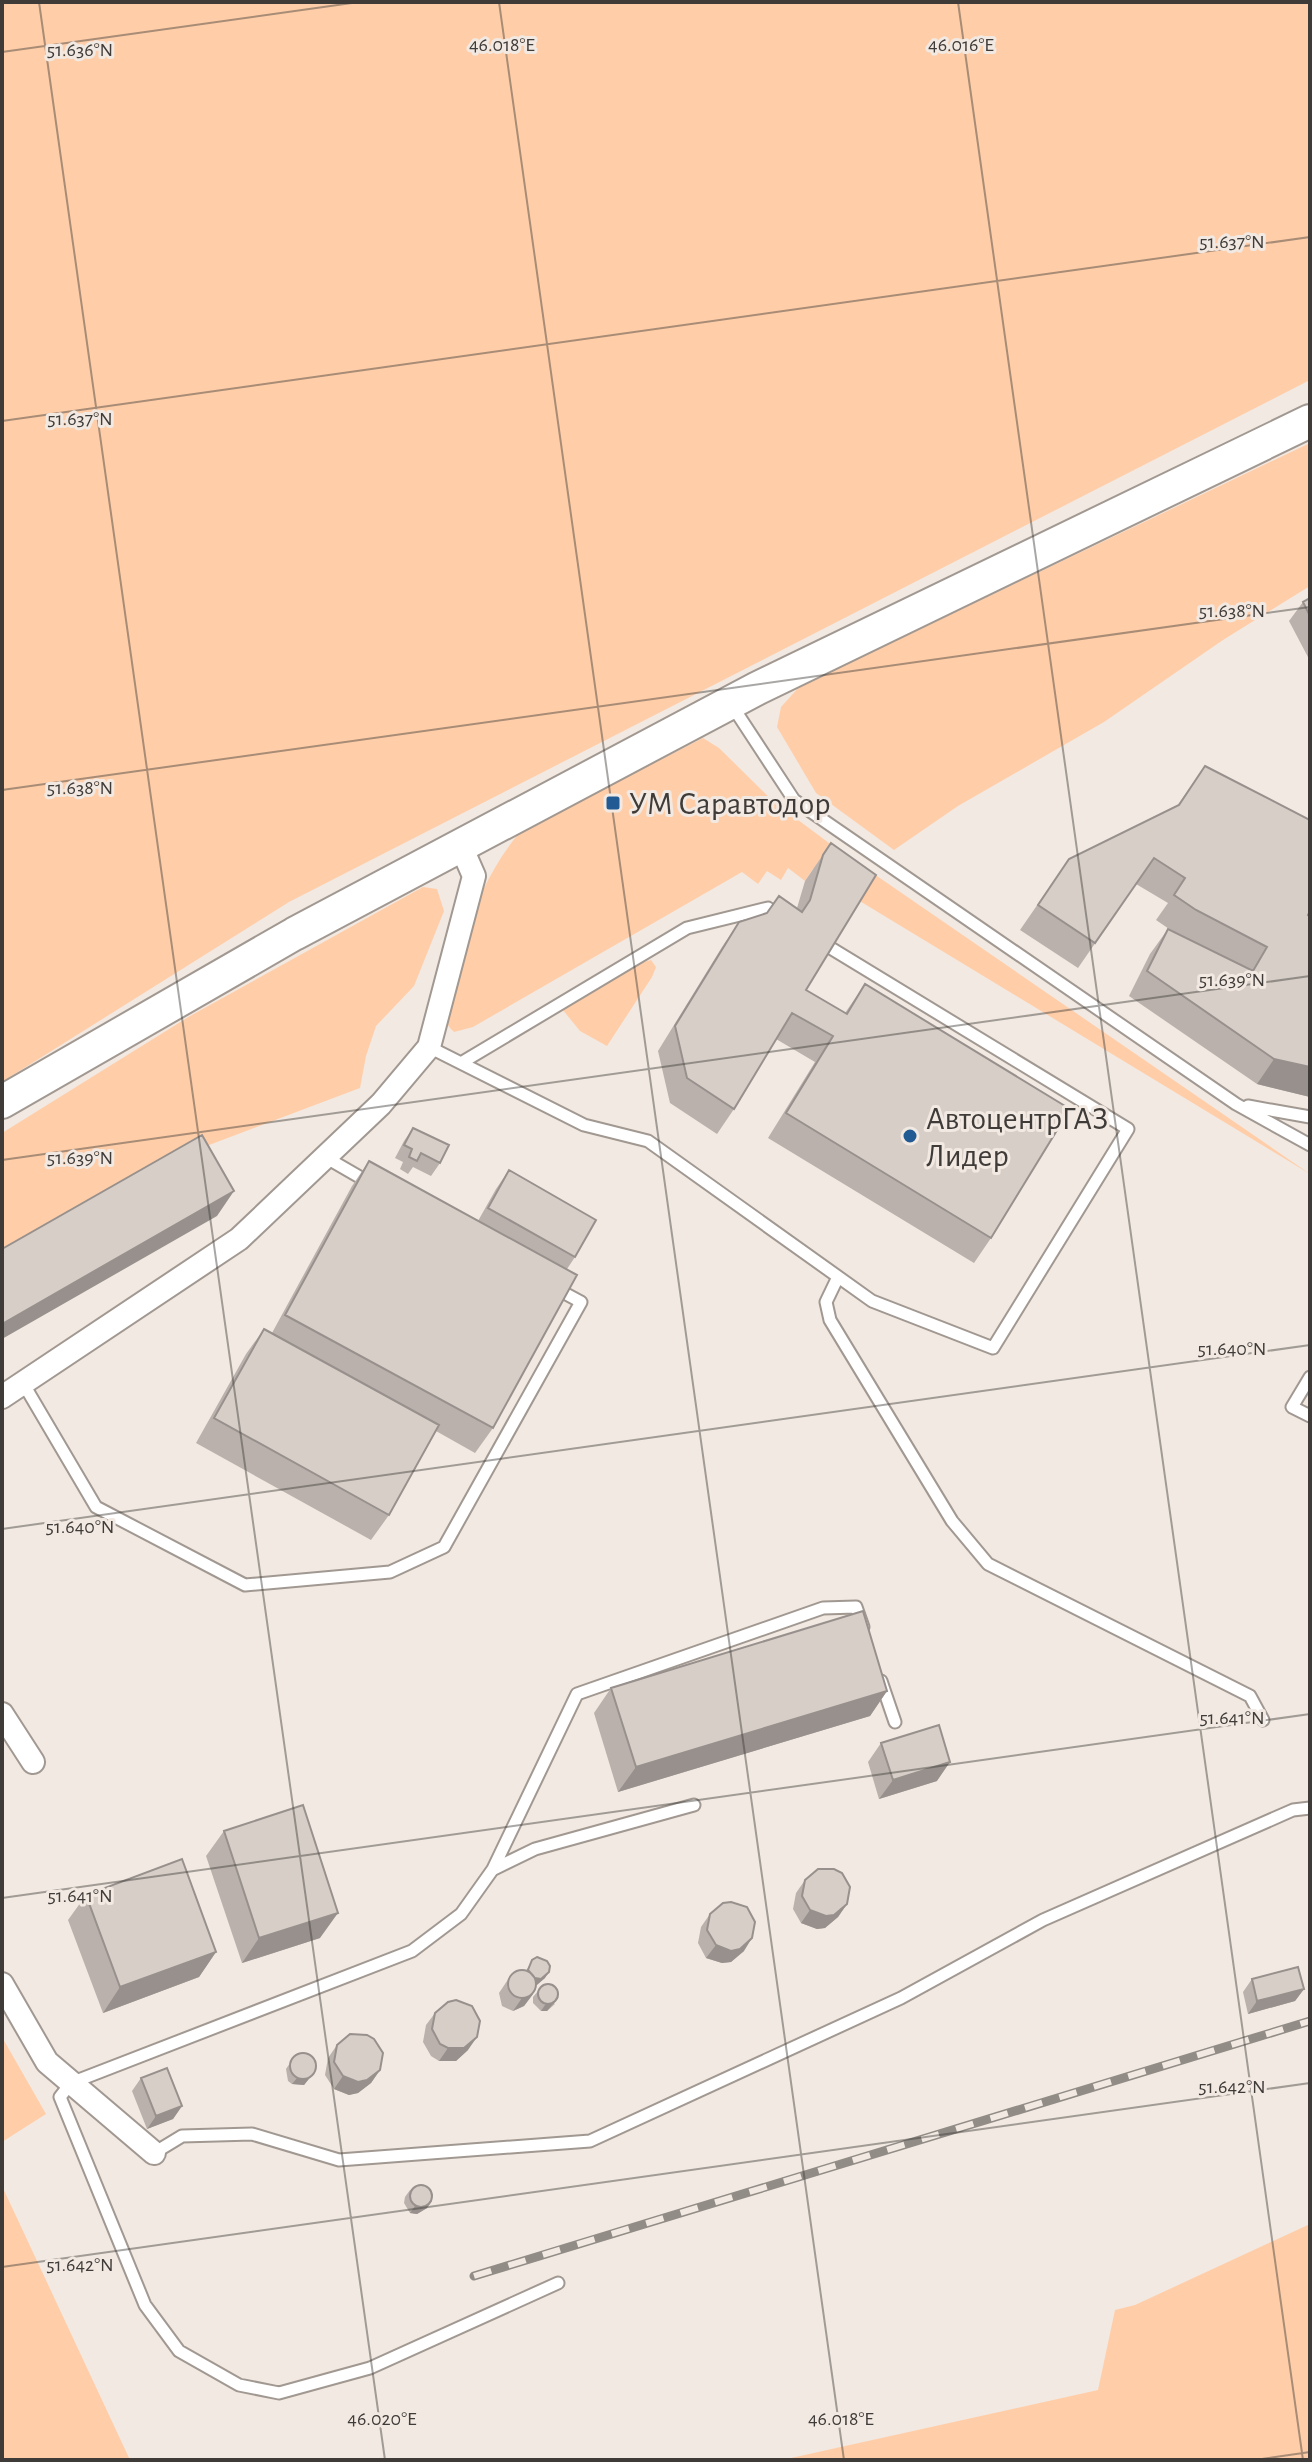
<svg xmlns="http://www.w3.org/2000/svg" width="1312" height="2462" viewBox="0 0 1312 2462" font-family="'Alegreya Sans',sans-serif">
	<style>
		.green { fill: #ffcea9 }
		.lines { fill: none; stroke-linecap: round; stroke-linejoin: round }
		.service-casing { stroke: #a19891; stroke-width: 15 }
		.minor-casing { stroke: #a19891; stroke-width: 26 }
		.secondary-casing { stroke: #a19891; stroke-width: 36 }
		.service { stroke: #fff; stroke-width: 11 }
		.minor { stroke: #fff; stroke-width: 22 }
		.secondary { stroke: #fff; stroke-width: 32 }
		.rail-casing { stroke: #928c87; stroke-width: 9 }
		.rail { stroke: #f2e9e2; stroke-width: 6; stroke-dasharray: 18; stroke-linecap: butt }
		.wall { fill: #bab1ac }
		.shaded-wall { fill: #97908c }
		.building { fill: #d8cec8; stroke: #97908c; stroke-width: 2 }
		.ticks { fill: none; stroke: #3f3b38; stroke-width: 2; stroke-opacity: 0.45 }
		.poi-dot { fill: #225b93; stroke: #f2e9e2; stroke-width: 3 }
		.labels { text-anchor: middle; stroke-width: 6; stroke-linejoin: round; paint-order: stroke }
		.poi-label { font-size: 32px; fill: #3f3b38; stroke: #f2e9e2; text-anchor: start }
		.ticks-label { font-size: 20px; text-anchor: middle; fill: #3f3b38; stroke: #f2e9e2; stroke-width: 6; stroke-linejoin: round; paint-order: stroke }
	</style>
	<rect width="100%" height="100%" fill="#f2e9e2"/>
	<!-- green -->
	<path class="green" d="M 2,2 L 1310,2 L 1310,380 L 289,902 L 2,1082 Z
		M 1310,443 L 1310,586 L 1223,640 L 1104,722 L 958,806 L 894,850 L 816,793 L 777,727 L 781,707 L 800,686 Z
		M 703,738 L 719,748 L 774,802 L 829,843 L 1310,1174 L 858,900 L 813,869 L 805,881 L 788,868 L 781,880 L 767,871 L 758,884 L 742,872 L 473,1027 L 454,1032 C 440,1020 439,998 442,980 C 445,967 455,952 460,940 C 478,901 493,862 522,830 Z
		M 423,887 L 437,889 L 444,911 L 414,986 L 376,1026 L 366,1056 L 360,1088 L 188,1153 L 2,1260 L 2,1133 L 190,1016 Z
		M 651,960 L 656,967 L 652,977 L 607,1046 L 580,1031 L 562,1009 L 644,962 Z
		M 2,2037 L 46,2114 L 2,2142 Z
		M 2,2186 L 130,2460 L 2,2460 Z
		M 1310,2224 L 1310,2460 L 782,2460 L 1098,2390 L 1115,2310 L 1135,2305 Z"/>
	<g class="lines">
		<!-- service casing -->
		<g class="service-casing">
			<path id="service" d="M 731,704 L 794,800 L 1236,1104 L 1310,1145
				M 429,1047 L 584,1125 L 648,1141 L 872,1301 L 993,1348 L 1128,1129 L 829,947
				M 461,1063 L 687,928 L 768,908 L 782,918
				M 1248,1106 L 1310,1117
				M 325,1157 L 370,1183
				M 838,1277 L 826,1302 L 830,1320 L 952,1521 L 988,1564 L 1250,1696 L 1263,1720
				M 1310,1377 L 1292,1407 L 1310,1416
				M 23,1383 L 96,1507 L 245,1585 L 390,1572 L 444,1547 L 581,1302 L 555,1288
				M 881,1681 L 895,1722
				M 494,1869 L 535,1849 L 694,1805
				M 154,2153 L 182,2136 L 252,2134 L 339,2160 L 590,2141 L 901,1998 L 1043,1920 L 1293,1810 L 1310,1808
				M 558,2283 L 370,2368 L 279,2393 L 239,2385 L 179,2351 L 145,2305 L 60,2097 L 71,2083 L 412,1951 L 461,1914 L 493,1869 L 577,1694 L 823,1608 L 856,1607 L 863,1627"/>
		</g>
		<!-- minor casing -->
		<g class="minor-casing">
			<path id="minor" d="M 2,1397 L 239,1239 L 381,1104 L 429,1047 L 474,876 L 460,844
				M 2,1714 L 33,1762
				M 2,1984 L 47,2062 L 154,2153"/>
		</g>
		<!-- secondary casing -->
		<g class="secondary-casing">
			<path id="secondary" d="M 2,1102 L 294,934 L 758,688 L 1310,421"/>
		</g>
		<!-- service -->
		<use href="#service" class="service"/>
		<!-- minor -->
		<use href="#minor" class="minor"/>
		<!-- secondary -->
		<use href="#secondary" class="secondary"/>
		<!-- rail casing -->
		<g class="rail-casing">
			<path id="rail" d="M 474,2276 L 1310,2021"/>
		</g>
		<!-- rail -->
		<use href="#rail" class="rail"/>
	</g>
	<!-- wall -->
	<path class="wall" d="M 1310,598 L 1310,659 L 1309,659 L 1289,621 L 1303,602 Z
		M 1205,766 L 1308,915 L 1310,917 L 1310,1097 L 1257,1084 L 1129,996 L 1150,954 L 1168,929 L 1175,933 L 1156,920 L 1168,903 L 1136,884 L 1078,968 L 1020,930 L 1069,859 L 1177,806 Z
		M 831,843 L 806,990 L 845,1013 L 865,984 L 991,1238 L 974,1263 L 768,1138 L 815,1062 L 776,1039 L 734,1109 L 717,1134 L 670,1103 L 658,1051 L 722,947 L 739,922 L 797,908 L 805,881 Z
		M 413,1128 L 440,1163 L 431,1176 L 413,1167 L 408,1174 L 400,1169 L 403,1162 L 395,1158 L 404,1141 Z
		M 369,1161 L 478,1221 L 496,1189 L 509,1170 L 575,1257 L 567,1269 L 493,1428 L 475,1453 L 436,1431 L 389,1515 L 371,1540 L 196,1443 L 246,1354 L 264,1329 L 272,1333 L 352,1186 Z
		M 611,1688 L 887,1691 L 870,1716 L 618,1792 L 594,1713 Z
		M 881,1743 L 937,1781 L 879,1799 L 868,1762 Z
		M 224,1831 L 320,1938 L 242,1963 L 206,1856 Z
		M 805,1880 L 847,1904 L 838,1917 L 825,1928 L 817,1929 L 801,1923 L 793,1909 L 796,1893 Z
		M 86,1895 L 216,1952 L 199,1977 L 103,2013 L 68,1920 Z
		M 710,1914 L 744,1951 L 731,1962 L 722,1963 L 706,1958 L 698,1943 L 701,1927 Z
		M 532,1960 L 545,1978 L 536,1985 L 533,1994 L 524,2006 L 513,2011 L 502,2006 L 499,1993 L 511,1975 L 526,1971 Z
		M 1252,1979 L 1304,1989 L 1295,2001 L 1248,2014 L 1243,1992 Z
		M 538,1991 L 555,2004 L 547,2011 L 541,2011 L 533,2003 L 533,1997 Z
		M 435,2013 L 468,2050 L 456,2061 L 439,2061 L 431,2056 L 423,2042 L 426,2025 Z
		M 337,2045 L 380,2070 L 371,2083 L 358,2093 L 349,2095 L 334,2089 L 325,2075 L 328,2058 Z
		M 290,2063 L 316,2070 L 304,2085 L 292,2084 L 288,2081 L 286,2069 Z
		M 141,2078 L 182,2106 L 173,2119 L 147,2129 L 132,2091 Z
		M 410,2190 L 427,2208 L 417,2214 L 410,2213 L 404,2203 L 405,2197 Z"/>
	<!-- shaded-wall -->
	<path class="shaded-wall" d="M 1274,1059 L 1310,1067 L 1310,1097 L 1257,1084 Z
		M 234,1191 L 217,1216 L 2,1339 L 2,1324 Z
		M 887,1691 L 870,1716 L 618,1792 L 636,1767 Z
		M 950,1762 L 937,1781 L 879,1799 L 893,1780 Z
		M 847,1904 L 838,1917 L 825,1928 L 817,1929 L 801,1923 L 810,1910 Z
		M 338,1913 L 320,1938 L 242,1963 L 259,1938 Z
		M 752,1938 L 744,1951 L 731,1962 L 722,1963 L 706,1958 L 716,1945 Z
		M 216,1952 L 199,1977 L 103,2013 L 120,1987 Z
		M 549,1972 L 545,1978 L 537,1985 L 531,1985 L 535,1978 Z
		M 1304,1989 L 1295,2001 L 1248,2014 L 1257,2001 Z
		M 533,1994 L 524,2006 L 513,2011 L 522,1998 Z
		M 559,1997 L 547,2011 L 541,2011 L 545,2005 Z
		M 477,2037 L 468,2050 L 456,2061 L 439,2061 L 448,2048 Z
		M 316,2070 L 304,2085 L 292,2084 L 297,2078 Z
		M 380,2070 L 371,2083 L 358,2093 L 349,2095 L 334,2089 L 343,2076 Z
		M 182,2106 L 173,2119 L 147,2129 L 156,2116 Z
		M 432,2201 L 427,2208 L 417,2214 L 410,2213 L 415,2206 Z"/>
	<!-- building -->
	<path class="building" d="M 1310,598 L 1310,616 L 1303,602 Z
		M 1205,766 L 1310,820 L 1310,911 L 1308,915 L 1310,917 L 1310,1067 L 1274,1059 L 1147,971 L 1168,929 L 1253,971 L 1267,947 L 1196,910 L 1174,895 L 1185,878 L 1154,858 L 1095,943 L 1038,905 L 1069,859 L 1179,805 Z
		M 831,843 L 876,875 L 806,990 L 847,1014 L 865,984 L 1070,1109 L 991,1238 L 786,1113 L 833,1036 L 792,1013 L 734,1109 L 687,1078 L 675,1026 L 739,922 L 767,913 L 779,896 L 802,912 L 810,900 L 823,855 Z
		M 413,1128 L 449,1145 L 440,1163 L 421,1153 L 417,1161 L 409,1157 L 412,1149 L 404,1145 Z
		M 202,1135 L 234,1191 L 2,1324 L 2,1249 Z
		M 369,1161 L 577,1275 L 493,1428 L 285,1315 Z
		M 509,1170 L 596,1220 L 575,1257 L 488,1208 Z
		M 264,1329 L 439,1425 L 389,1515 L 214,1418 Z
		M 863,1611 L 887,1691 L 636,1767 L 611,1688 Z
		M 939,1725 L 950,1762 L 893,1780 L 881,1743 Z
		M 303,1805 L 338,1913 L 259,1938 L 224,1831 Z
		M 182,1859 L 216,1952 L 120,1987 L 86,1895 Z
		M 818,1869 L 834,1869 L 842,1873 L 850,1887 L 847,1904 L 834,1915 L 826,1916 L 810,1910 L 802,1896 L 805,1880 Z
		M 731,1902 L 747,1907 L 755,1922 L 752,1938 L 740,1949 L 731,1951 L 716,1945 L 707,1930 L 710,1914 L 723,1903 Z
		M 537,1957 L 547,1961 L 550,1966 L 549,1972 L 541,1979 L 535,1978 L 528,1970 L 532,1960 Z
		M 1298,1967 L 1304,1989 L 1257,2001 L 1252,1979 Z
		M508 1984a14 14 0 1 1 28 0a14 14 0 1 1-28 0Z
		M538 1994a10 10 0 1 1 20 0a10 10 0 1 1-20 0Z
		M 456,2000 L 472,2006 L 480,2021 L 477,2037 L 464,2048 L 448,2048 L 440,2044 L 432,2029 L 435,2013 L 448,2002 Z
		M 350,2034 L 367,2035 L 374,2039 L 383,2053 L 380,2070 L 367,2080 L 358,2082 L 343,2076 L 334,2062 L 337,2045 Z
		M290 2066a13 13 0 1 1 26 0a13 13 0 1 1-26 0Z
		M 167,2068 L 182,2106 L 156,2116 L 141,2078 Z
		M410 2196a11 11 0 1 1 22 0a11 11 0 1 1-22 0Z"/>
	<!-- ticks -->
	<path class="ticks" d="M 39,2 L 385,2460M 499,2 L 844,2460M 958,2 L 1303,2460M 2,52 L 359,2M 2,421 L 1310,237M 2,790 L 1310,607M 2,1160 L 1310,976M 2,1529 L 1310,1345M 2,1898 L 1310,1714M 2,2267 L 1310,2083M 1255,2460 L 1310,2452"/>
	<!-- markers -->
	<g class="poi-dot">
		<rect x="605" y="795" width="16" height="16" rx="4"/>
		<circle cx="910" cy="1136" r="8"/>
	</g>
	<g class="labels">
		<!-- poi labels -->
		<g class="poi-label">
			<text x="629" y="814">УМ Саравтодор</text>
			<text x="926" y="1129">АвтоцентрГАЗ<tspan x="926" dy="37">Лидер</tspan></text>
		</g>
	</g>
	<g class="ticks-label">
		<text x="502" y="51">46.018°E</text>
		<text x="961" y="51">46.016°E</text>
		<text x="80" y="56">51.636°N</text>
		<text x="1232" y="248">51.637°N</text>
		<text x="80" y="425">51.637°N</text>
		<text x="1232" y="617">51.638°N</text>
		<text x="80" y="794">51.638°N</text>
		<text x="1232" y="986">51.639°N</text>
		<text x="80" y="1164">51.639°N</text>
		<text x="1232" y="1355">51.640°N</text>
		<text x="80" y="1533">51.640°N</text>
		<text x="1232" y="1724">51.641°N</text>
		<text x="80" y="1902">51.641°N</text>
		<text x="1232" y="2093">51.642°N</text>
		<text x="80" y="2271">51.642°N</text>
		<text x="382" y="2425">46.020°E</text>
		<text x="841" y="2425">46.018°E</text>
	</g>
	<!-- border -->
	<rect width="1312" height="2462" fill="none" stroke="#3f3b38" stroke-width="8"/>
</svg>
